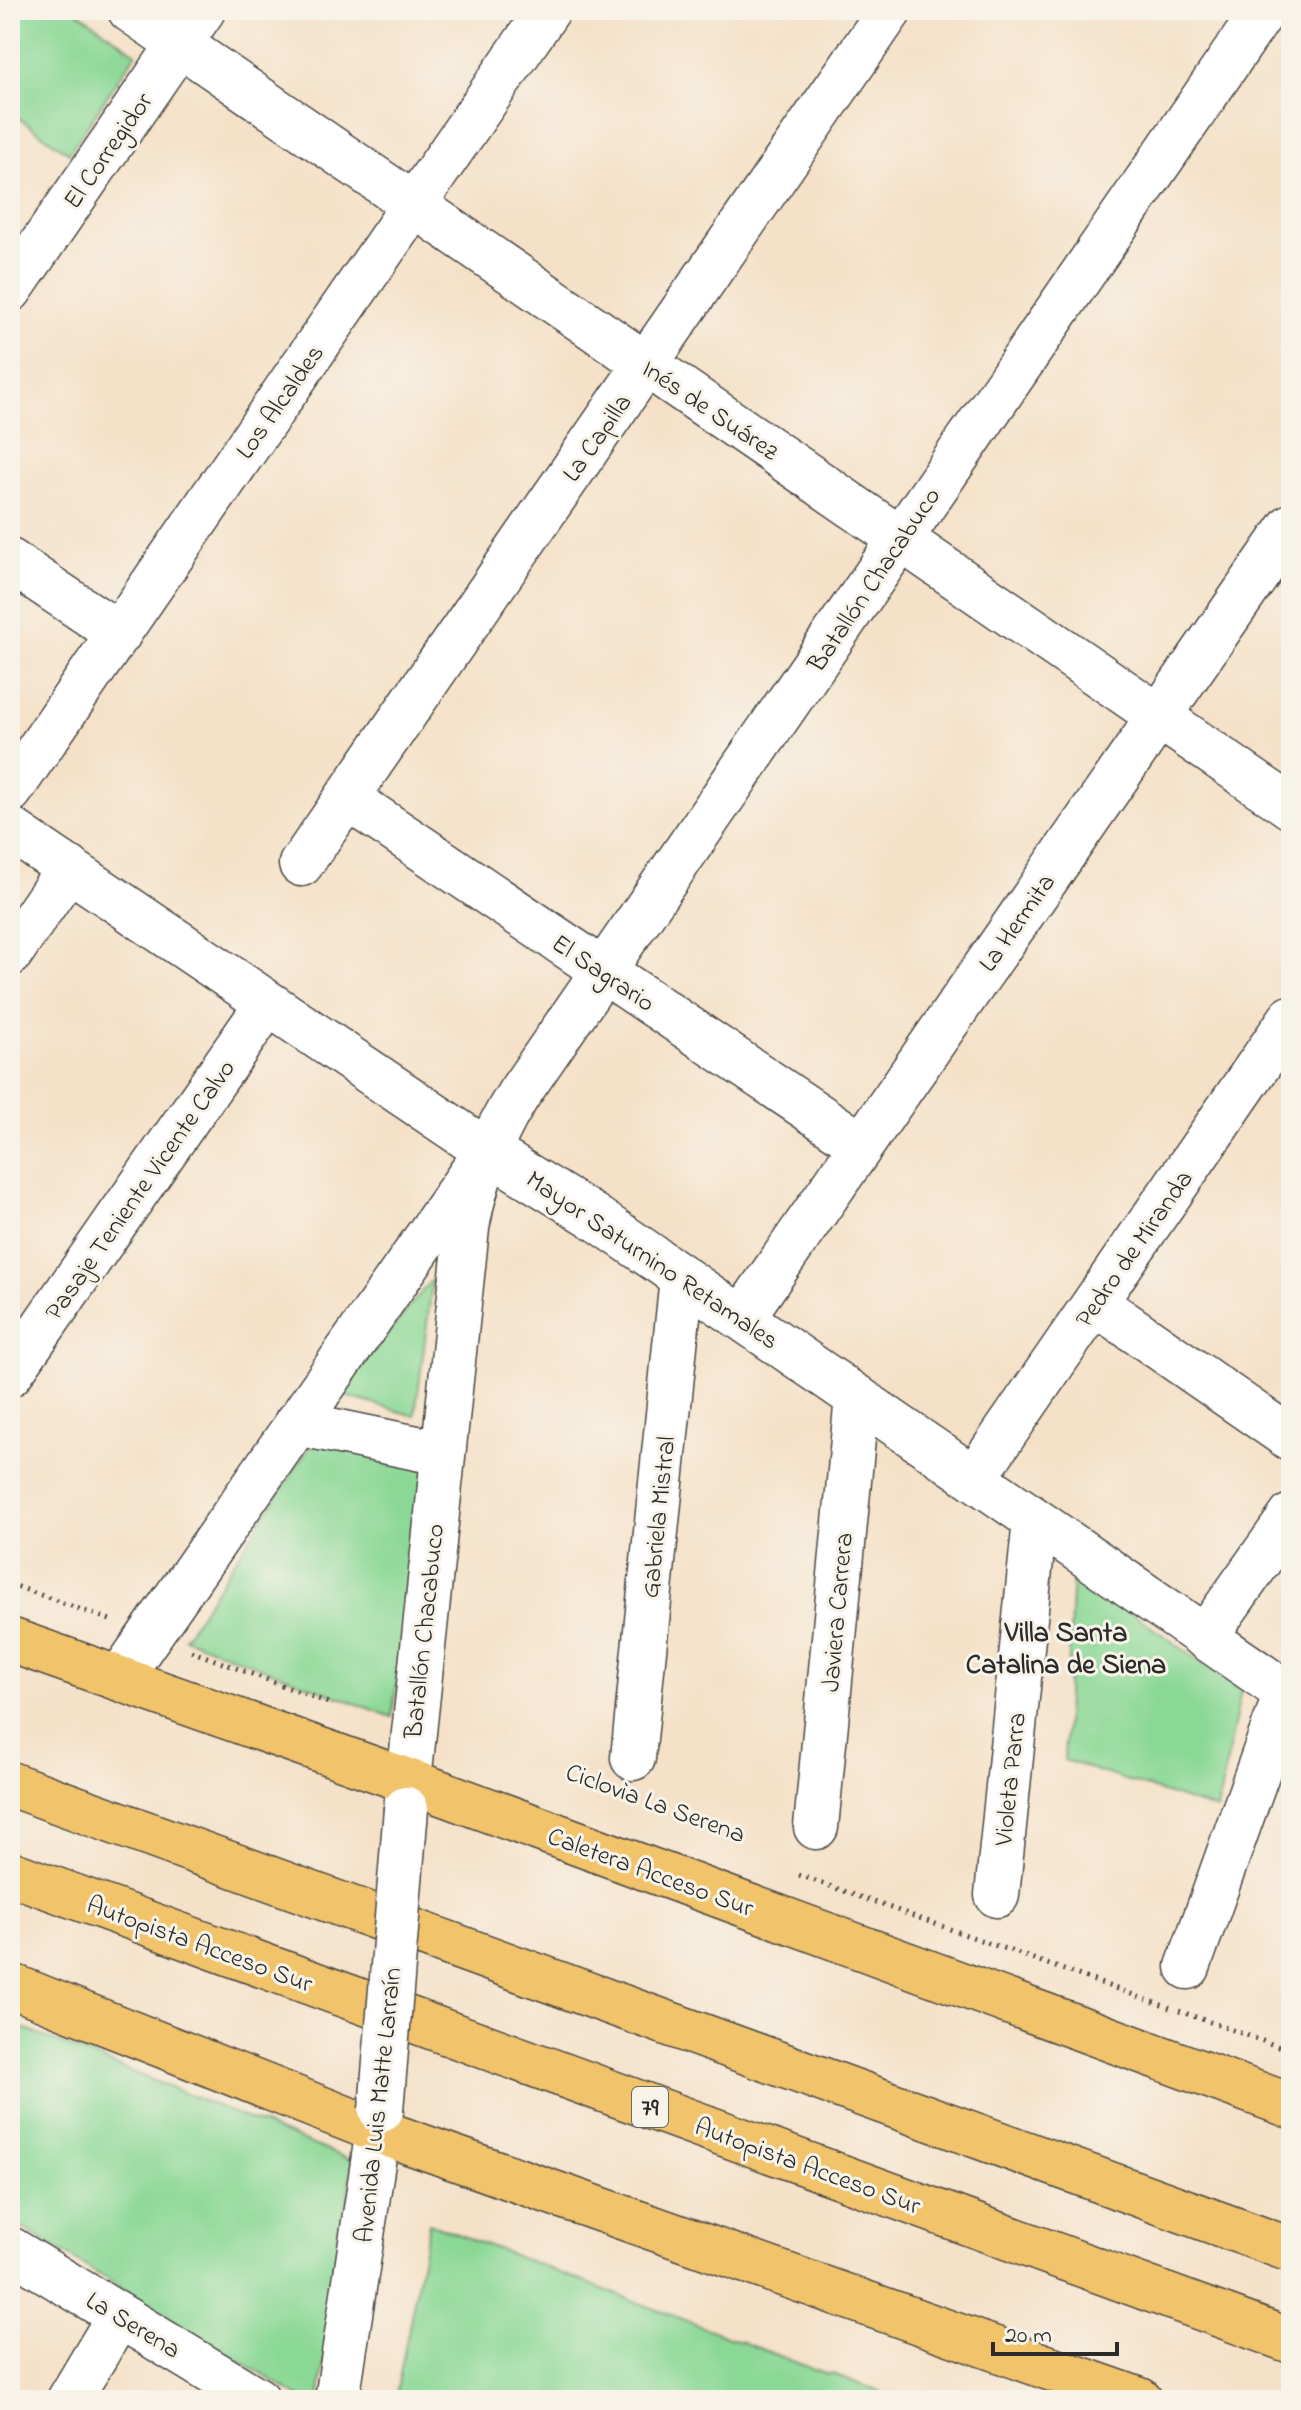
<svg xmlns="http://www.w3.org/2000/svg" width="1301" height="2410" viewBox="0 0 1301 2410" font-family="'Indie Flower',sans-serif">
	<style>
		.green { fill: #8bd896; stroke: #5b8260; stroke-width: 2 }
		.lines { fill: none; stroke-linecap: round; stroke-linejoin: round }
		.minor-casing { stroke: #494643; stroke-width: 47 }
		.major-casing { stroke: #494643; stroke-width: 47 }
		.highway-casing { stroke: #494643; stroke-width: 47 }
		.path { stroke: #494643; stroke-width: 5; stroke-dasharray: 2 6; stroke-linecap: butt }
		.minor { stroke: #fff; stroke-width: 44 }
		.major { stroke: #f1c36a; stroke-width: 44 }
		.highway { stroke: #f1c36a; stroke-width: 44 }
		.minor-bridge-casing { stroke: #494643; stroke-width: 47; stroke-linecap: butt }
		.minor-bridge { stroke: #fff; stroke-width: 44 }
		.labels { text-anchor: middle; stroke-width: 6; stroke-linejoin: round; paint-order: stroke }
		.shield { fill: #f7f3e8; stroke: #686764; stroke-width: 2 }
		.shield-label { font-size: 24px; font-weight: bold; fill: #2b2b2b }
		.street-label { font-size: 26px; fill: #2b2b2b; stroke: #f7f3e8 }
		.neighbourhood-label { font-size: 28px; font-weight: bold; fill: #2b2b2b; stroke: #f7f3e8 }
	</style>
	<rect width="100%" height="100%" fill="#f7f3e8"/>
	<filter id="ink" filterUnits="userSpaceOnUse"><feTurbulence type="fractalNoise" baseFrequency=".0125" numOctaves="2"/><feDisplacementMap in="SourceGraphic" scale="16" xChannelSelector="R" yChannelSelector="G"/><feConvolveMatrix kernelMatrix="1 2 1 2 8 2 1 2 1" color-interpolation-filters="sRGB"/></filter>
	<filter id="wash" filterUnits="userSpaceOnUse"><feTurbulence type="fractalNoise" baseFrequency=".006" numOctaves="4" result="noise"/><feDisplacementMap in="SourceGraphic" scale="32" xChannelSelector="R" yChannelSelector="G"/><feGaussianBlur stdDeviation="1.8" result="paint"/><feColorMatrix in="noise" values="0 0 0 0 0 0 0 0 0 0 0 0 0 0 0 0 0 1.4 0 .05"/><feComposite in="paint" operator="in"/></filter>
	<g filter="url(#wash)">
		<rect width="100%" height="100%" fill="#f5e1c8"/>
		<!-- green -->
		<path class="green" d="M 10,10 L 75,10 L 136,53 L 69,153 L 10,112 Z
			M 433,1278 L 415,1416 L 338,1394 Z
			M 315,1439 L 427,1458 L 392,1717 L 184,1638 Z
			M 1073,1571 L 1241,1691 L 1217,1810 L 1064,1760 Z
			M 10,2023 L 353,2161 L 319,2400 L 304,2400 L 10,2220 Z
			M 429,2223 L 829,2375 L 831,2373 L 900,2400 L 395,2400 Z"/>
	</g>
	<g filter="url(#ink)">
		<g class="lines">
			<!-- minor casing -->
			<g class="minor-casing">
				<path id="minor" d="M 130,10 L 1291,807
					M 10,290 L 203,10
					M 10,561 L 119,634
					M 10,791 L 548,10
					M 347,798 L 862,1145
					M 10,829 L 487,1151 L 593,1216 L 1291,1696
					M 301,864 L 890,10
					M 10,954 L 69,868
					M 1095,1303 L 1291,1439
					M 742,1318 L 1291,526
					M 10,1374 L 268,1003
					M 296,1423 L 441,1453
					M 974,1478 L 1291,1018
					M 1205,1637 L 1291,1516
					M 120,1678 L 472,1172
					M 633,1758 L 682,1277
					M 406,1809 L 467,1228 C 475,1179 492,1136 518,1095 L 1264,10
					M 816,1827 L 857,1397
					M 997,1895 L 1035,1520
					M 1188,1967 L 1286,1693
					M 10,2249 L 258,2400
					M 69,2400 L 119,2316
					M 337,2400 L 381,2110"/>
			</g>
			<!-- major casing -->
			<g class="major-casing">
				<path id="major" d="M 10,1640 L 439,1792 L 1291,2106
					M 10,1985 L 378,2131 L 1140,2400"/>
			</g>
			<!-- highway casing -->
			<g class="highway-casing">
				<path id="highway" d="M 10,1784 L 1291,2250
					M 10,1873 L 1291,2341"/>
			</g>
			<!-- path -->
			<path class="path" d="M 10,1584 L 110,1620
				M 191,1651 L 331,1704
				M 799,1875 L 1170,2008
				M 1179,2011 L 1291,2051"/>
			<!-- minor -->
			<use href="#minor" class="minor"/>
			<!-- major -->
			<use href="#major" class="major"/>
			<!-- highway -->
			<use href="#highway" class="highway"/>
			<!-- minor-bridge casing -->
			<g class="minor-bridge-casing">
				<path id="minor-bridge" d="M 381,2110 L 406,1809"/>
			</g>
			<!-- minor-bridge -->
			<use href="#minor-bridge" class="minor-bridge"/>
		</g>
	</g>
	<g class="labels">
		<!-- shield labels -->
		<rect class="shield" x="632" y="2087" width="36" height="40" rx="6"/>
		<g class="shield-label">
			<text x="650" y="2115">79</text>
		</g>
		<!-- street labels -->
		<g class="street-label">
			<text transform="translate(107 150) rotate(-55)" y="9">El Corregidor</text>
			<text transform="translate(279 401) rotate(-55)" y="9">Los Alcaldes</text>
			<text transform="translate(711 409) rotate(34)" y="9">Inés de Suárez</text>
			<text transform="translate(596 437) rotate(-55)" y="9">La Capilla</text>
			<text transform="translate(873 579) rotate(-56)" y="9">Batallón Chacabuco</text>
			<text transform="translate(1016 922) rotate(-55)" y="9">La Hermita</text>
			<text transform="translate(604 972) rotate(34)" y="9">El Sagrario</text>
			<text transform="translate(139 1189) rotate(-55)" y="9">Pasaje Teniente Vicente Calvo</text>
			<text transform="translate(1133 1248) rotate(-55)" y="9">Pedro de Miranda</text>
			<text transform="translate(653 1259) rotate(34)" y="9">Mayor Saturnino Retamales</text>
			<text transform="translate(657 1517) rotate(-84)" y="9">Gabriela Mistral</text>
			<text transform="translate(836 1612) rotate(-85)" y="9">Javiera Carrera</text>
			<text transform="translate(423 1631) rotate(-84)" y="9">Batallón Chacabuco</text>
			<text transform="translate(1009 1779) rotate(-84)" y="9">Violeta Parra</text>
			<text transform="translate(656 1802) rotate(20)" y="9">Ciclovìa La Serena</text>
			<text transform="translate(651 1871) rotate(20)" y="9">Caletera Acceso Sur</text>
			<text transform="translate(200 1943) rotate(20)" y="9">Autopista Acceso Sur</text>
			<text transform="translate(377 2105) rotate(-84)" y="9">Avenida Luis Matte Larraín</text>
			<text transform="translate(808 2165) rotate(20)" y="9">Autopista Acceso Sur</text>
			<text transform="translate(134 2324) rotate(31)" y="9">La Serena</text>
		</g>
		<!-- neighbourhood labels -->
		<g class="neighbourhood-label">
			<text x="1066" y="1641">Villa Santa<tspan x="1066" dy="32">Catalina de Siena</tspan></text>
		</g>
	</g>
	<!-- margin -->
	<rect width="1301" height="2410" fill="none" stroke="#f7f3e8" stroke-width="40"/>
	<!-- scale -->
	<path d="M993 2342v12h124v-12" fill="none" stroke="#2b2b2b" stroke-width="4"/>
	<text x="1005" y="2342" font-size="24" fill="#2b2b2b" stroke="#f7f3e8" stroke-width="6" paint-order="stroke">20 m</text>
</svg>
